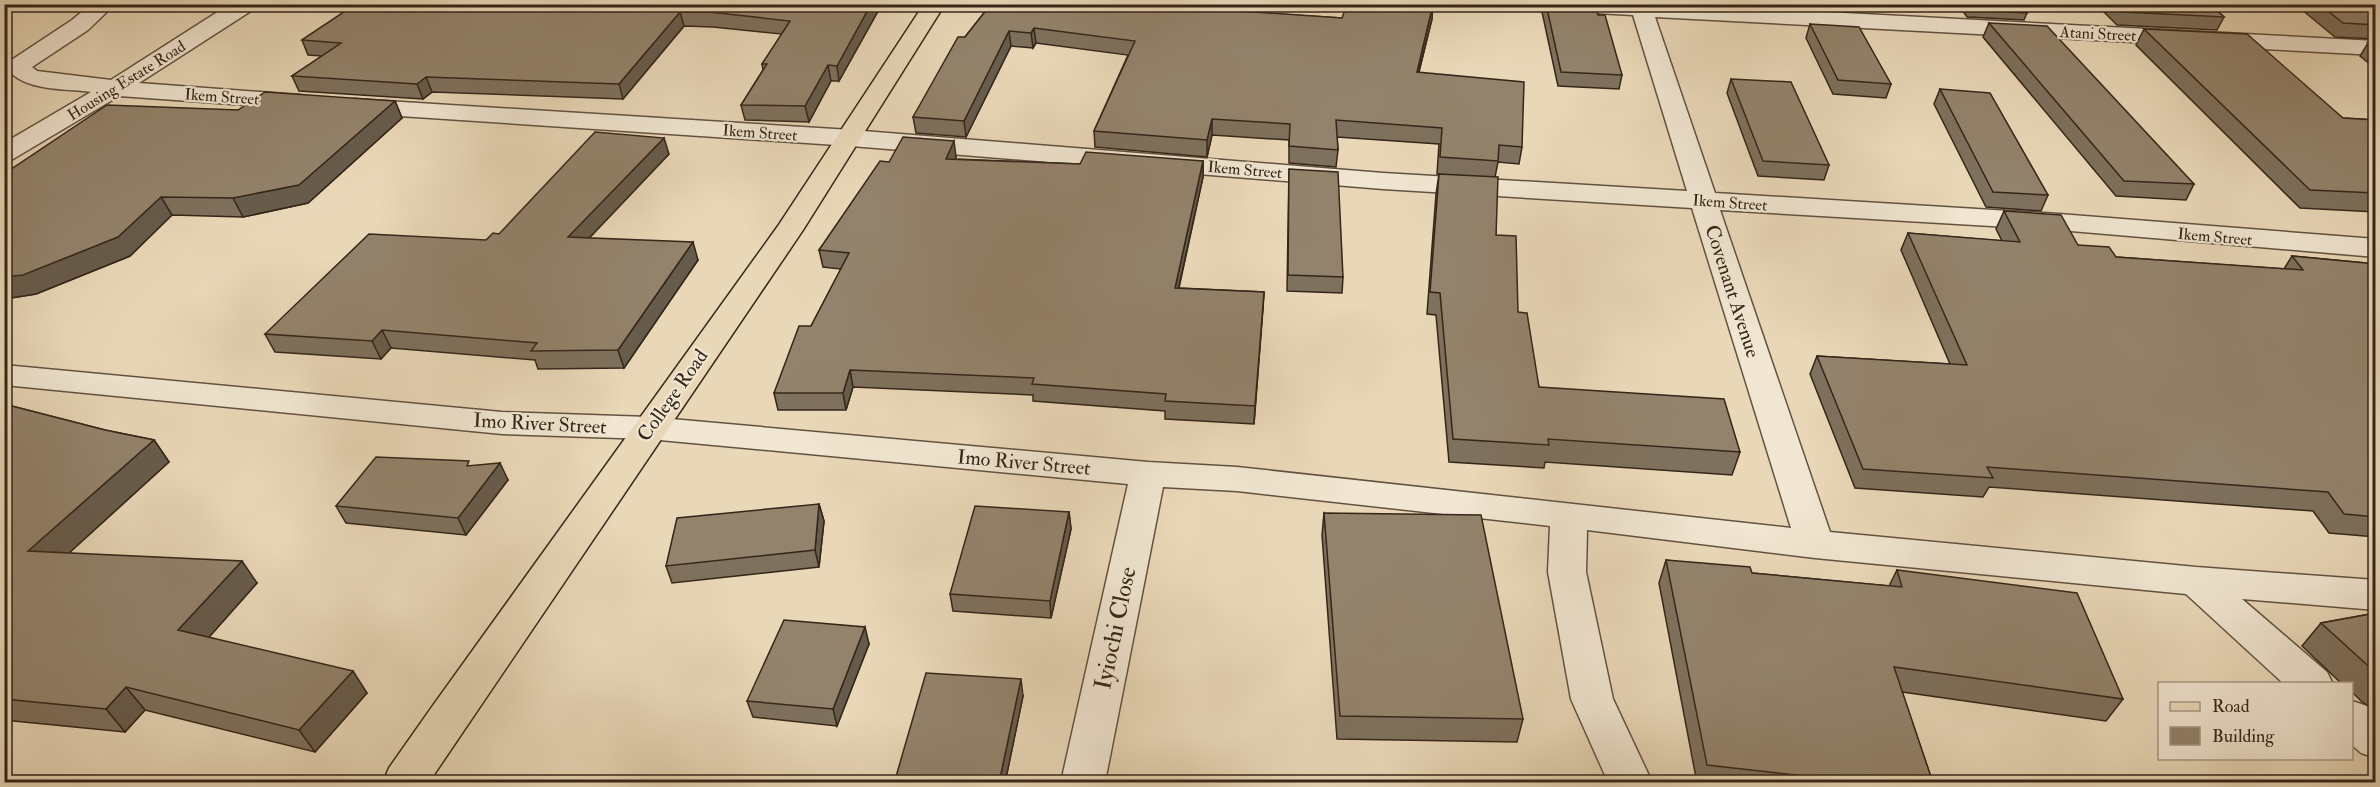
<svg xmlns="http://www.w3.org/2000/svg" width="2380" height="787" viewBox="0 0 2380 787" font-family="'IM FELL Double Pica',serif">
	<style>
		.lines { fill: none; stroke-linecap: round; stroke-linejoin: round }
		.minor-casing { stroke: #625241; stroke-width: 3 }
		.major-casing { stroke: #352619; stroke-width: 3 }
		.minor { fill: #f1e6d1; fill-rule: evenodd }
		.major { fill: #e9d8b8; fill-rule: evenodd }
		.wall { fill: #7e715d; stroke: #352619; stroke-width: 1.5 }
		.shaded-wall { fill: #675c4c; stroke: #352619; stroke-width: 1.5 }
		.building { fill: #93836c; stroke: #352619; stroke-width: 1.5 }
		.labels { text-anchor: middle; stroke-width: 4.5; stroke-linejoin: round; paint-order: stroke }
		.far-street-label { font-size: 16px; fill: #352619; stroke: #f1e6d1 }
		.street-label { font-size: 20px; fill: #352619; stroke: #f1e6d1 }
		.near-street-label { font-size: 24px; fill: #352619; stroke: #f1e6d1 }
	</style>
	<rect width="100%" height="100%" fill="#e9d8b8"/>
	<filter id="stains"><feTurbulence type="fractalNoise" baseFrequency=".00333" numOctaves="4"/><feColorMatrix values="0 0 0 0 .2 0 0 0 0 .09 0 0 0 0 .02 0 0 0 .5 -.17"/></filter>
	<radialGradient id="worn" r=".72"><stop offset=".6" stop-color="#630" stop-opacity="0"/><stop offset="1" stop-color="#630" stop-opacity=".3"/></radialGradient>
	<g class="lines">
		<!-- minor casing -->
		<g class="minor-casing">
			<path id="minor" d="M 91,4 L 115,4 L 88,30 L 32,67 L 37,71 L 111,80 L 230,4 L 256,4 L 254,9 L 139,83 L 300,95 L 309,97 L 312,102 L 309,107 L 300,109 L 119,96 L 13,159 L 4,162 L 4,143 L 91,92 C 64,88 21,92 6,66 L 10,61 L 72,20 Z
				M 1530,4 L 1673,4 L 2376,41 L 2376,55 L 1655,17 L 1715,193 L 2059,214 L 2376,239 L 2376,257 L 2059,230 L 1720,210 L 1830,532 L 2196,567 L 2376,580 L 2376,610 L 2242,599 L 2327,672 L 2333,684 L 2284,684 L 2186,594 L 1815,558 L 1587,530 L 1586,572 L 1613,699 L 1652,782 L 1608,782 L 1571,699 L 1548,572 L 1550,526 L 1237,491 L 1163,487 L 1105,782 L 1061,782 L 1128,484 L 649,439 L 502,434 L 4,385 L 4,365 L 502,412 L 649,417 L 1148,462 L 1237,467 L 1791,528 L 1692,208 L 1383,189 L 851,146 L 354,113 L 345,111 L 342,106 L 345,101 L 354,99 L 851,130 L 1383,173 L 1687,191 L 1633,15 L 1540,10 L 1532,9 Z
				M 2352,701 L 2367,706 L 2376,714 L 2376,758 L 2361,753 L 2352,745 Z"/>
		</g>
		<!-- major casing -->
		<g class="major-casing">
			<path id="major" d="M 924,4 L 945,4 L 803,230 L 429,782 L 383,782 L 389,768 L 434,704 L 778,226 Z"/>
		</g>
		<!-- minor -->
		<use href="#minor" class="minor"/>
		<!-- major -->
		<use href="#major" class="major"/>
	</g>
	<!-- wall -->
	<path class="wall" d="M 356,4 L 882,4 L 839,81 L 831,81 L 809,122 L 745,120 L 741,105 L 763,70 L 762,64 L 782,34 L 713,27 L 684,26 L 623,99 L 432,92 L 423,99 L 299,91 L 292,76 L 322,56 L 308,55 L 302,40 Z
		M 991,4 L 1249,4 L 1246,12 L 1342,18 L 1433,4 L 1432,19 L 1419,72 L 1522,147 L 1519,164 L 1498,162 L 1495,177 L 1496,235 L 1539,387 L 1740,452 L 1732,475 L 1545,462 L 1544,468 L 1449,462 L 1436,315 L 1427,314 L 1436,194 L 1439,174 L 1437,174 L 1439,144 L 1337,137 L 1338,150 L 1336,167 L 1289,163 L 1289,140 L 1212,135 L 1207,157 L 1095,147 L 1094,131 L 1128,55 L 1036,43 L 1033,48 L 1011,46 L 966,137 L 916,133 L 913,117 L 965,37 Z
		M 1544,4 L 1595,4 L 1598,15 L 1622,75 L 1619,89 L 1558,86 L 1542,12 Z
		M 1958,4 L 2019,4 L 2027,13 L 2024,20 L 1967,17 Z
		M 2096,4 L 2210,4 L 2224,17 L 2217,30 L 2117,25 Z
		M 2295,4 L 2376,4 L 2376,39 L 2335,37 Z
		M 1989,23 L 2194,184 L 2186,200 L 2116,196 L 1983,37 Z
		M 1810,24 L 1891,84 L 1886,98 L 1833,94 L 1806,38 Z
		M 2144,29 L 2343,118 L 2376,120 L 2376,212 L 2300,208 L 2136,45 Z
		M 2368,43 L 2376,43 L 2376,69 L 2360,56 Z
		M 1731,79 L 1829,165 L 1824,180 L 1758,176 L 1727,93 Z
		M 1940,89 L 2048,195 L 2041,211 L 1986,207 L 1934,104 Z
		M 395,101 L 402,118 L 308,203 L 243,217 L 172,215 L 130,256 L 36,294 L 4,299 L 4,174 L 238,110 Z
		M 669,154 L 589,238 L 698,260 L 624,368 L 538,369 L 535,360 L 391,348 L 381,359 L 275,352 L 265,334 L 486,240 Z
		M 956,157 L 955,159 L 1080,164 L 1203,161 L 1203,177 L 1179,288 L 1264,292 L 1254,424 L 1165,419 L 1165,411 L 1033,401 L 1033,395 L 853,387 L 846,410 L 778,410 L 774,393 L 811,326 L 841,269 L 823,267 L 819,250 L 889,162 Z
		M 1289,169 L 1343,277 L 1342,293 L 1287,291 Z
		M 2004,211 L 2078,245 L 2116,257 L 2284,269 L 2292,256 L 2376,264 L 2376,537 L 2329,533 L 2313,511 L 1989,487 L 1983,497 L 1855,488 L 1810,374 L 1817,356 L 1950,364 L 1901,250 L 1908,233 L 2002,241 L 1996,229 Z
		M 4,404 L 105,430 L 154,440 L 169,462 L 69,553 L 257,583 L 209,637 L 367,693 L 315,752 L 145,710 L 125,732 L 4,720 Z
		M 471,466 L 508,480 L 466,535 L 346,523 L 336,506 Z
		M 819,504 L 824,521 L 819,567 L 672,583 L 666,566 Z
		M 1069,512 L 1071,529 L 1051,618 L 953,611 L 950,594 Z
		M 1324,513 L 1523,719 L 1517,742 L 1337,739 L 1322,535 Z
		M 1666,560 L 1752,573 L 1889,586 L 1897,570 L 2123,699 L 2106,721 L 1902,692 L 1933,783 L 1697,783 L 1659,583 Z
		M 2376,613 L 2376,711 L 2362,702 L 2352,692 L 2352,684 L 2342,684 L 2302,646 L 2321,623 Z
		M 869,644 L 837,726 L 753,717 L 747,701 Z
		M 1023,696 L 1005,783 L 895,783 L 895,780 Z"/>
	<!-- shaded-wall -->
	<path class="shaded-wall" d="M 4,4 L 18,4 L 4,15 Z
		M 871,4 L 882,4 L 839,81 L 837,66 Z
		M 1243,4 L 1249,4 L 1239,26 L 1239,11 Z
		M 1433,4 L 1432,19 L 1415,87 L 1417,72 Z
		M 680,12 L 684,26 L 623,99 L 619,84 Z
		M 1034,28 L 1036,43 L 1033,48 L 1031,33 Z
		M 1009,31 L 1011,46 L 966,137 L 964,121 Z
		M 828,65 L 831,81 L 809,122 L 805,106 Z
		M 426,77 L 432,92 L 423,99 L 417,84 Z
		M 395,101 L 402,118 L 308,203 L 243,217 L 233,198 Z
		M 1212,119 L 1212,135 L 1207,157 L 1207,140 Z
		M 664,138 L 669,154 L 574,254 L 568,237 Z
		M 954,141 L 956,157 L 948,174 L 946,159 Z
		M 1203,161 L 1203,177 L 1175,304 L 1175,288 Z
		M 161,197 L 172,215 L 130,256 L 36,294 L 4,299 L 4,277 Z
		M 693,242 L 698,260 L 624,368 L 618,350 Z
		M 1264,292 L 1263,309 L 1254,424 L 1255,406 Z
		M 382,330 L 391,348 L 381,359 L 372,341 Z
		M 850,370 L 853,387 L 846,410 L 843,393 Z
		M 154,440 L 169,462 L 47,573 L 28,551 Z
		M 500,463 L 508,480 L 466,535 L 458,518 Z
		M 819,504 L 824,521 L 819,567 L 815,550 Z
		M 1069,512 L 1071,529 L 1051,618 L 1050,601 Z
		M 242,561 L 257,583 L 195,653 L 178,630 Z
		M 865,627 L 869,644 L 837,726 L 833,709 Z
		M 353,671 L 367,693 L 315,752 L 299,730 Z
		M 1021,679 L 1023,696 L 1005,783 L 999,783 Z
		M 126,687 L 145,710 L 125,732 L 106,709 Z"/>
	<!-- building -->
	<path class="building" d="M 356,4 L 871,4 L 837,66 L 828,65 L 805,106 L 741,105 L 767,64 L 762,64 L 790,21 L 709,12 L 680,12 L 619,84 L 426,77 L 417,84 L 292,76 L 341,43 L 302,40 Z
		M 991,4 L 1243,4 L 1239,11 L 1342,18 L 1347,4 L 1433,4 L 1417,72 L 1524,82 L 1522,147 L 1499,145 L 1498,161 L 1440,157 L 1442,128 L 1336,120 L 1338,150 L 1289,146 L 1290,124 L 1212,119 L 1207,140 L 1094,131 L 1135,41 L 1034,28 L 1031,33 L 1009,31 L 964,121 L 913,117 L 958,37 L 965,37 Z
		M 1546,4 L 1595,4 L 1598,15 L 1605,15 L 1622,75 L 1561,72 Z
		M 1966,4 L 2019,4 L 2027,13 L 1970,10 Z
		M 2116,4 L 2210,4 L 2224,17 L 2123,12 Z
		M 2319,4 L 2376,4 L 2376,25 L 2343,23 Z
		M 1989,23 L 2047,26 L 2194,184 L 2124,181 Z
		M 1810,24 L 1859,27 L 1891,84 L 1838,80 Z
		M 2144,29 L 2247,34 L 2343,118 L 2376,120 L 2376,193 L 2310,190 Z
		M 2368,43 L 2376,43 L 2376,48 Z
		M 1731,79 L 1791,82 L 1829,165 L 1763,161 Z
		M 1940,89 L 1990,93 L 2048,195 L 1993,192 Z
		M 265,92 L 395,101 L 299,185 L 233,198 L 161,197 L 118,237 L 23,275 L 4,277 L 4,174 L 107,105 L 238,110 Z
		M 595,132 L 664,138 L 568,237 L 693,242 L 618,350 L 531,351 L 537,343 L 382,330 L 372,341 L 265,334 L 369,234 L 486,240 L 493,233 L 499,234 Z
		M 903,137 L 954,141 L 946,159 L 1080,164 L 1086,152 L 1203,161 L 1175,288 L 1264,292 L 1255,406 L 1165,401 L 1166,394 L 1032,384 L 1034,378 L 850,370 L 843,393 L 774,393 L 799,326 L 811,326 L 849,253 L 819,250 L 880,161 L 889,162 Z
		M 1289,169 L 1338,172 L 1343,277 L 1288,275 Z
		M 1439,174 L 1498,177 L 1496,235 L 1516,236 L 1518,312 L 1527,313 L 1539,387 L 1724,399 L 1740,452 L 1548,439 L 1549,445 L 1453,439 L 1440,293 L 1430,292 Z
		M 2004,211 L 2061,215 L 2078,245 L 2109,247 L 2116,257 L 2303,270 L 2292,256 L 2376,264 L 2376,517 L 2344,514 L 2328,492 L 1987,467 L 1993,478 L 1863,469 L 1817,356 L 1967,365 L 1908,233 L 2020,242 Z
		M 4,404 L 105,430 L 154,440 L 28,551 L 242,561 L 178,630 L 353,671 L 299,730 L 126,687 L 106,709 L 4,699 Z
		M 376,457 L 469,461 L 467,466 L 500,463 L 458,518 L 336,506 Z
		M 819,504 L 815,550 L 666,566 L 677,518 Z
		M 975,506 L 1069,512 L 1050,601 L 950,594 Z
		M 1324,513 L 1481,515 L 1523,719 L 1340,716 Z
		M 1666,560 L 1750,567 L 1752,573 L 1902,587 L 1897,570 L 2077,593 L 2123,699 L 1894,667 L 1933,783 L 1866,783 L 1707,765 Z
		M 2376,613 L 2376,673 L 2321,623 Z
		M 784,620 L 865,627 L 833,709 L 747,701 Z
		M 926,673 L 1021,679 L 999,783 L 931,783 L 895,780 Z"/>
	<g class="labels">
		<!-- far-street labels -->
		<g class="far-street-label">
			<text transform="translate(2098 33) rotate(3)" y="6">Atani Street</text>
			<text transform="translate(126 80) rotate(-32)" y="6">Housing Estate Road</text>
			<text transform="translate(222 96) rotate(4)" y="6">Ikem Street</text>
			<text transform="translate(760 132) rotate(4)" y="6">Ikem Street</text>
			<text transform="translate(1245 169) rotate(5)" y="6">Ikem Street</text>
			<text transform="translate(1730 202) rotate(4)" y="6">Ikem Street</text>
			<text transform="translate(2215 236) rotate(5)" y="6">Ikem Street</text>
		</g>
		<!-- street labels -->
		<g class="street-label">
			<text transform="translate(1733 291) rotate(72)" y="7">Covenant Avenue</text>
			<text transform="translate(672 395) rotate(-55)" y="7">College Road</text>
			<text transform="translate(540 423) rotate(3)" y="7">Imo River Street</text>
			<text transform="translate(1024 462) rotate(5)" y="7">Imo River Street</text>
		</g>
		<!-- near-street labels -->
		<g class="near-street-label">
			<text transform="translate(1115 628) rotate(-78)" y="8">Iyiochi Close</text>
		</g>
	</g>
	<!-- margin -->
	<rect width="2380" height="787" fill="none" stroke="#e9d8b8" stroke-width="24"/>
	<rect x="6" y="6" width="2368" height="775" fill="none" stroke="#352619" stroke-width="3"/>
	<rect x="12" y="12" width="2356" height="763" fill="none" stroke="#352619" stroke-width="1.5"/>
	<!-- legend -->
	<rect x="2158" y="682" width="195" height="78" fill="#f1e6d1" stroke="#a69987" stroke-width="1.5"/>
	<rect x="2170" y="702" width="30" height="9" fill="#e9d8b8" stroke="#a69987" stroke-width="1.5"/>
	<text x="2212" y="712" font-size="18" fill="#352619">Road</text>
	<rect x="2170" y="727" width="30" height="18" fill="#93836c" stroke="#a69987" stroke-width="1.5"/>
	<text x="2212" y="742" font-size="18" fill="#352619">Building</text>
	<rect width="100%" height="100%" filter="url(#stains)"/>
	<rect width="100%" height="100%" fill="url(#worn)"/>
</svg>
